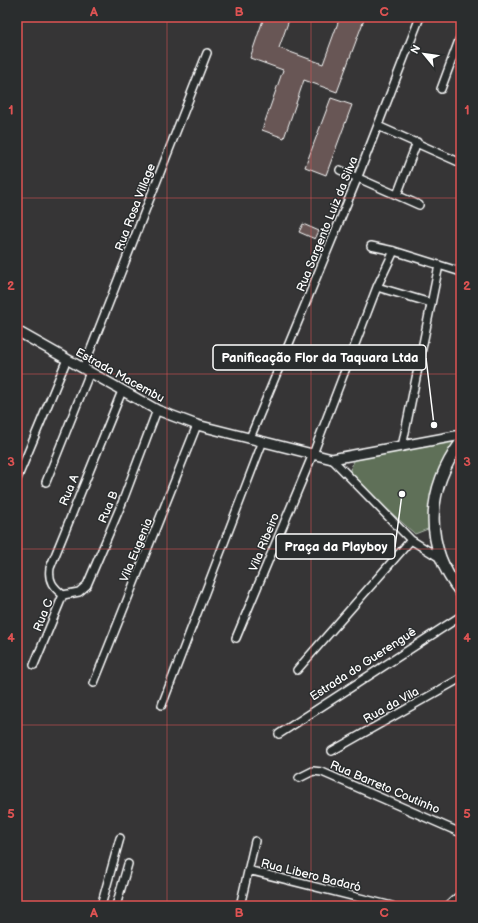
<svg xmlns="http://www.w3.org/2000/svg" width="478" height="923" viewBox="0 0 478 923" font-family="'Balsamiq Sans',sans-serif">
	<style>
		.green { fill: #5e6f58; stroke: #aeb7ac }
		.building { fill: #685654; stroke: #fff }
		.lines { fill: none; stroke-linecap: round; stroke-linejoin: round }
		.minor-casing { stroke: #fff; stroke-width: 10 }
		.tertiary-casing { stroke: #fff; stroke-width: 12 }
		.secondary-casing { stroke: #fff; stroke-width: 13 }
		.minor { stroke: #2a2d2e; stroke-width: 7 }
		.tertiary { stroke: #2a2d2e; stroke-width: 9 }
		.secondary { stroke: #2a2d2e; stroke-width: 10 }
		.grid { fill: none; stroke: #de5353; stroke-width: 1; stroke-opacity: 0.55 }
		.labels { text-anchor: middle; stroke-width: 3; stroke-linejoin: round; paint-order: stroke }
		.street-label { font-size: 12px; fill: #fff; stroke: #2a2d2e }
		.leader { fill: none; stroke: #fff; stroke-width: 1.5 }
		.callout-dot { fill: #fff; stroke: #2a2d2e; stroke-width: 1.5 }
		.callout { fill: #2a2d2e; stroke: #fff; stroke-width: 1.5 }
		.callout-label { font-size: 13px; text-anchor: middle; font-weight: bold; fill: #fff }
		.neatline { fill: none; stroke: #de5353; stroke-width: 1.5 }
		.grid-label { font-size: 13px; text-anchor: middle; font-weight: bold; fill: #de5353 }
	</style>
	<rect width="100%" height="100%" fill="#363536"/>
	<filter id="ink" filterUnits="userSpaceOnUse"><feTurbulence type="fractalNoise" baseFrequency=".025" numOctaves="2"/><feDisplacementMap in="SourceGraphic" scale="8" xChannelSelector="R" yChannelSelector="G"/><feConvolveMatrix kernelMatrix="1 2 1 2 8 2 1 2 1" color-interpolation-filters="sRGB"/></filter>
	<g filter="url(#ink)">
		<!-- green -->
		<path class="green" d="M 461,438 L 455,445 L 433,527 L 415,534 L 348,474 L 354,461 L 360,457 Z"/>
		<!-- building -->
		<path class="building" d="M 264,17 L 290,17 L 279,48 L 323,64 L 340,17 L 365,17 L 337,92 L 304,80 L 284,138 L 262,130 L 283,70 L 250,58 Z
			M 331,98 L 352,105 L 326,175 L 305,167 Z
			M 303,224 L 319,231 L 315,239 L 299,232 Z"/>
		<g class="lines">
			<!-- minor casing -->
			<g class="minor-casing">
				<path id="minor" d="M 441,89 L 461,35
					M 378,126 L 461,163
					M 340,170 L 419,205
					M 397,195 L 417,142
					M 371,246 L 394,251 L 458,271
					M 377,287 L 431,303
					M 83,369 L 207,53
					M 250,438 L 357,179 L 420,17
					M 402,447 L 439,265
					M 332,459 L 411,540 L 440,558
					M 17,479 L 67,359
					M 46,482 L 90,372
					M 63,595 C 53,587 48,581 50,568 L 122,391
					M 63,595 L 79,592 L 87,585 L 122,503 L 157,410
					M 236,638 L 313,454 L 377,287 L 394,251
					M 34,665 L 63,595
					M 297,670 L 411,540
					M 94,683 L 197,425
					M 162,705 L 263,441
					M 279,734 L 461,616
					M 332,751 L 461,678
					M 299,778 L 313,771 L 322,772 L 461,833
					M 248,870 L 392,906
					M 101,906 L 120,838
					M 116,906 L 128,864
					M 240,906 L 255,841"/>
			</g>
			<!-- tertiary casing -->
			<g class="tertiary-casing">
				<path id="tertiary" d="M 17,331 L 157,410 L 197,425 L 332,459 L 461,435"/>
			</g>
			<!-- secondary casing -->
			<g class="secondary-casing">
				<path id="secondary" d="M 461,442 C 426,490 423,545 461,593
					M 450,906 L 461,896"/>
			</g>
			<!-- minor -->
			<use href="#minor" class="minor"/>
			<!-- tertiary -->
			<use href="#tertiary" class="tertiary"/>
			<!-- secondary -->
			<use href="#secondary" class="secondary"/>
		</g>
	</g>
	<!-- grid -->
	<path class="grid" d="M 167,17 L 167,906M 311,17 L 311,906M 17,198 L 461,198M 17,374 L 461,374M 17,549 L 461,549M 17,725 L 461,725"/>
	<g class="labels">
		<!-- street labels -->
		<g class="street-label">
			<text transform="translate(135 207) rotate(-69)" y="4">Rua Rosa Village</text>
			<text transform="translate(327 224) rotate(-68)" y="4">Rua Sargento Luiz da Silva</text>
			<text transform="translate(120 375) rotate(29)" y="4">Estrada Macembu</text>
			<text transform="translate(69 490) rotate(-68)" y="4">Rua A</text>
			<text transform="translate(108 507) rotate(-68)" y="4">Rua B</text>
			<text transform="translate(264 542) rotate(-68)" y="4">Vila Ribeiro</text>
			<text transform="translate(136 550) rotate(-68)" y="4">Vila Eugenia</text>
			<text transform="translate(43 615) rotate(-68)" y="4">Rua C</text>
			<text transform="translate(363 664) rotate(-33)" y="4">Estrada do Guerenguê</text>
			<text transform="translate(391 705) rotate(-29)" y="4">Rua da Vila</text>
			<text transform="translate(385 787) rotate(23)" y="4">Rua Barreto Coutinho</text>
			<text transform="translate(311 875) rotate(14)" y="4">Rua Libero Badaró</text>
		</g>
	</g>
	<!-- callouts -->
	<path class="leader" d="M434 425L426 358M402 494L395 547"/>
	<g class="callout-dot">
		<circle cx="434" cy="425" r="4"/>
		<circle cx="402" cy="494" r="4"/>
	</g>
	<g class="callout">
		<rect x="213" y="345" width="213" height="25" rx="4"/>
		<rect x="276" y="534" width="119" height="25" rx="4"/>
	</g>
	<g class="callout-label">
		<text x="320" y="362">Panificação Flor da Taquara Ltda</text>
		<text x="336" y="551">Praça da Playboy</text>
	</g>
	<!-- margin -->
	<rect width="478" height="923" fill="none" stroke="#2a2d2e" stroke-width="44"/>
	<!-- north arrow -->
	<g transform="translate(424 54) rotate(299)" stroke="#2a2d2e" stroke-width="3" paint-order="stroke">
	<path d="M0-3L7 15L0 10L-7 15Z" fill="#ffffff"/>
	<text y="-6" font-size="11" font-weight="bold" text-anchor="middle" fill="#ffffff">N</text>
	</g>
	<rect x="22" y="22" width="434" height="879" class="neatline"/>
	<g class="grid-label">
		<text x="94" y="16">A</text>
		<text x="239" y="16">B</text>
		<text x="384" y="16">C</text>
		<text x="11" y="114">1</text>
		<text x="467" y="114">1</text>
		<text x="11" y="290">2</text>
		<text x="467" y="290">2</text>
		<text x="11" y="466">3</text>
		<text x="467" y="466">3</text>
		<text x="11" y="642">4</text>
		<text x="467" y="642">4</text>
		<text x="11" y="818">5</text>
		<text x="467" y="818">5</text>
		<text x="94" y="917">A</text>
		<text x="239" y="917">B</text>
		<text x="384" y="917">C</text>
	</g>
</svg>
